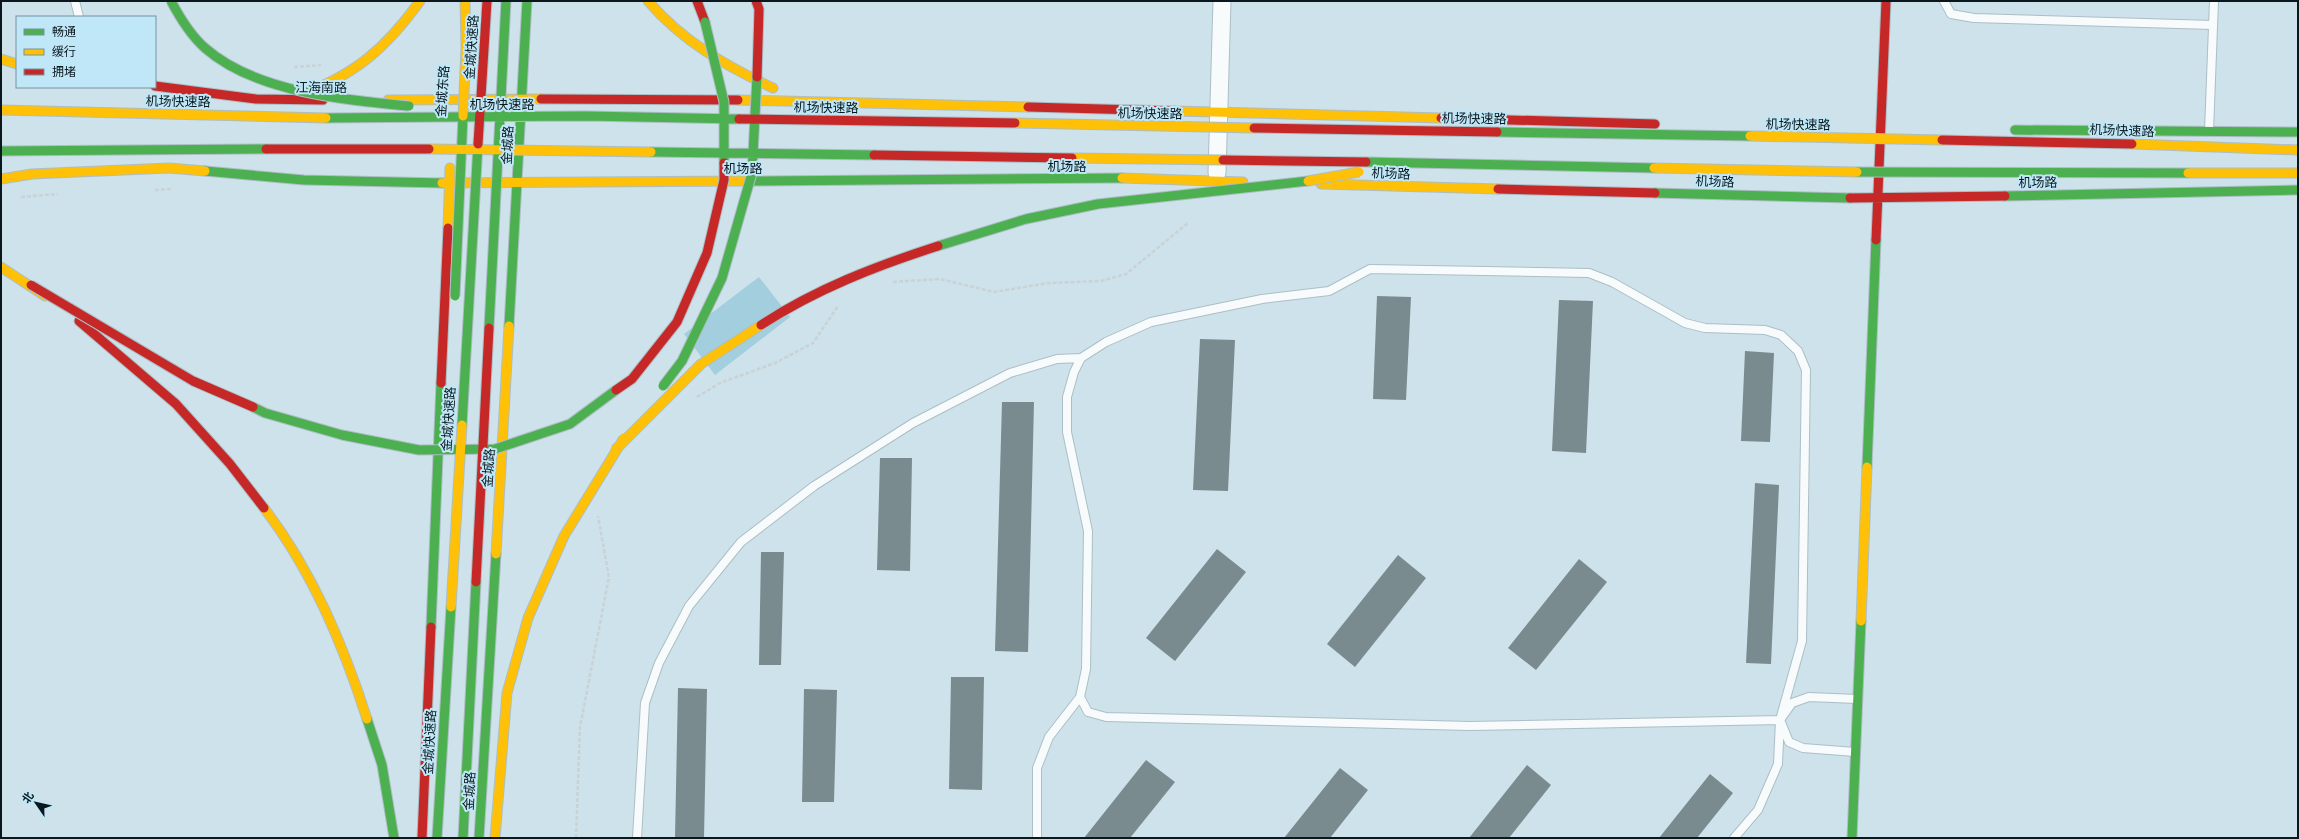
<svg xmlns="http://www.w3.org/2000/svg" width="2299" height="839" viewBox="0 0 2299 839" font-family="'Source Serif 4','Noto Sans SC',serif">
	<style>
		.garden { fill: #a2cede }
		.building { fill: #7a8b90 }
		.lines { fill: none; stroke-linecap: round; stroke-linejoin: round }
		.lane-casing { stroke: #adbec5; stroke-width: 10 }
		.street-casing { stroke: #adbec5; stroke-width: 19 }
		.fast-casing { stroke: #adbec5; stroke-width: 11 }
		.slow-casing { stroke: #adbec5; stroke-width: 11 }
		.jam-casing { stroke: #adbec5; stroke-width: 11 }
		.path { stroke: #cbd2d5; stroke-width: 2.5; stroke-dasharray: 4 2; stroke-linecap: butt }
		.lane { stroke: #f8fbfc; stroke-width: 8 }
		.street { stroke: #f8fbfc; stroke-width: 17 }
		.fast { stroke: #4caf50; stroke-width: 9 }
		.slow { stroke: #ffc107; stroke-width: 9 }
		.jam { stroke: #c62828; stroke-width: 9 }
		.fast-bridge-casing { stroke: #adbec5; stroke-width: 11; stroke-linecap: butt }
		.slow-bridge-casing { stroke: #adbec5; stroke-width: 11; stroke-linecap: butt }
		.jam-bridge-casing { stroke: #adbec5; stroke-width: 11; stroke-linecap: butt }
		.fast-bridge { stroke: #4caf50; stroke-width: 9 }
		.slow-bridge { stroke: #ffc107; stroke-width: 9 }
		.jam-bridge { stroke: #c62828; stroke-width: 9 }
		.labels { text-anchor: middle; stroke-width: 4; stroke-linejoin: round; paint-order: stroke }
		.street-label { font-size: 13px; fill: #0a181e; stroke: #c0e7f7 }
	</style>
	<rect width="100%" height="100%" fill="#cde2ea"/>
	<!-- garden -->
	<path class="garden" d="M 759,277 L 790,317 L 715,375 L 684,334 Z"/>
	<!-- building -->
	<path class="building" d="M 1377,296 L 1411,297 L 1406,400 L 1373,399 Z
		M 1559,300 L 1593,301 L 1586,453 L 1552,451 Z
		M 1200,339 L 1235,340 L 1228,491 L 1193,490 Z
		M 1745,351 L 1774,353 L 1770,442 L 1741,441 Z
		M 1002,402 L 1034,402 L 1028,652 L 995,651 Z
		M 880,458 L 912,458 L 910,571 L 877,570 Z
		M 1755,483 L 1779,485 L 1771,664 L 1746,663 Z
		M 1217,549 L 1246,572 L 1175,661 L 1146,638 Z
		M 761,552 L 784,552 L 781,665 L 759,665 Z
		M 1398,555 L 1426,578 L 1355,667 L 1327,644 Z
		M 1579,559 L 1607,582 L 1536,670 L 1508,648 Z
		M 951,677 L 984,677 L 982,790 L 949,789 Z
		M 678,688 L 707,689 L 704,838 L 675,838 Z
		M 804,689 L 837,690 L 834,802 L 802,802 Z
		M 1146,760 L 1175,782 L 1130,838 L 1084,838 Z
		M 1527,765 L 1551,785 L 1509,838 L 1469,838 Z
		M 1340,768 L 1368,790 L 1330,838 L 1284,838 Z
		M 1710,774 L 1733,793 L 1697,838 L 1659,838 Z"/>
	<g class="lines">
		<!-- lane casing -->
		<g class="lane-casing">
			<path id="lane" d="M 75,1 L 79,17
				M 1944,1 L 1951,14 L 1974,18 L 2213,25
				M 2209,131 L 2214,1
				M 1080,697 L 1088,712 L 1106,717 L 1470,726 L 1780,720
				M 1855,752 L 1803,748 L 1789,742 L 1780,720 L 1792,703 L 1809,697 L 1857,699
				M 637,838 L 645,703 L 659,663 L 689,606 L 741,542 L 814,486 L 913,423 L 1010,373 L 1057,359 L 1081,358
				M 1037,838 L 1037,768 L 1049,737 L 1080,697 L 1086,669 L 1088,531 L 1067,432 L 1067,397 L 1074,372 L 1081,358 L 1106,342 L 1151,322 L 1262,299 L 1329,291 L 1370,269 L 1589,273 L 1612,282 L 1685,323 L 1705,328 L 1765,330 L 1781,335 L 1798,351 L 1806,370 L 1802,641 L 1780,720 L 1778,764 L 1758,810 L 1734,838"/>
		</g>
		<!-- street casing -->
		<g class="street-casing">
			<path id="street" d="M 1217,173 L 1222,1"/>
		</g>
		<!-- fast casing -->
		<g class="fast-casing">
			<path id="fast" d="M 2015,130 L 2298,132
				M 205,171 L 304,180 L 442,183
				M 749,181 L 1122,178
				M 1655,193 L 1850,198
				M 2005,196 L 2298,190
				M 509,326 L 527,1
				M 1867,467 L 1876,240
				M 431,627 L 441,383
				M 367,719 L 382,765 L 394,838
				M 479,838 L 496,554
				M 1852,838 L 1861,621"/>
		</g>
		<!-- slow casing -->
		<g class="slow-casing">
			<path id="slow" d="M 648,1 C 682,41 726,66 773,88
				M 1,59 L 17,64
				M 300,95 C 355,75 386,48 420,1
				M 388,100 L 541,99
				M 738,100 L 1028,107
				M 1175,111 L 1441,118
				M 1122,178 L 1243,182
				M 1,179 L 32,174 L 169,168 L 205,171
				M 442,183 L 749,181
				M 1321,184 L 1498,189
				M 448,228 L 450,168
				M 1,267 L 45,296
				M 264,508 C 312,571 343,644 367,719
				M 496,554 L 509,326
				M 1861,621 L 1867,467
				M 495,838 L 507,693 L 528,618"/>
		</g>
		<!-- jam casing -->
		<g class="jam-casing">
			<path id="jam" d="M 697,1 L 705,22
				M 155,86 L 256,99 L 323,100
				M 541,99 L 738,100
				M 1028,107 L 1175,111
				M 1441,118 L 1655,124
				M 1498,189 L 1655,193
				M 1850,198 L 2005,196
				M 1876,240 L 1886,1
				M 79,321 L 176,404 L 230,464 L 264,508
				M 441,383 L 448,228
				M 422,838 L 431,627"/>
		</g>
		<!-- path -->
		<path class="path" d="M 294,67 L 321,65
			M 155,190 L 172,189
			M 21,197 L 58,194
			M 893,282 L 940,279 L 994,292 L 1048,283 L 1101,281 L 1126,274 L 1188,223
			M 697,397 L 720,383 L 775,363 L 813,343 L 838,306
			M 576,838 L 580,727 L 609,577 L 598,516"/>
		<!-- lane -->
		<use href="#lane" class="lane"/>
		<!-- street -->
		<use href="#street" class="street"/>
		<!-- fast -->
		<use href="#fast" class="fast"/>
		<!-- slow -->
		<use href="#slow" class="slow"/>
		<!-- jam -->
		<use href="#jam" class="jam"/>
		<!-- fast-bridge casing -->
		<g class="fast-bridge-casing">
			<path id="fast-bridge" d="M 171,1 C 180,18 190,35 205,48 C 255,92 344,100 409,106
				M 705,22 L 724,102 L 724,163
				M 326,118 L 586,116 L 739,119
				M 1497,132 L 1750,136
				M 1,151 L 266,149
				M 651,152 L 874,155
				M 1366,162 L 1654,168
				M 1857,172 L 2188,173
				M 938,246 L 1026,219 L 1098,204 L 1308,181
				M 455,296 L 463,116
				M 489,328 L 506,1
				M 663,386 L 682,361 L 722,278 L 752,173 L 757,77
				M 253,407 L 265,413 L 342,435 L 419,450 L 495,449 L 570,424 L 616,390
				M 462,425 L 478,144
				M 437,838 L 451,607
				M 463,838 L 476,582"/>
		</g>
		<!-- slow-bridge casing -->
		<g class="slow-bridge-casing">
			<path id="slow-bridge" d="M 1,110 L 326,118
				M 463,116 L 466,48 L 465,1
				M 1015,123 L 1254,128
				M 1750,136 L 1942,140
				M 2132,144 L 2298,150
				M 429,149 L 651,152
				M 1072,158 L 1223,160
				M 1654,168 L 1857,172
				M 2188,173 L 2298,173
				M 1308,181 L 1359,172
				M 615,450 L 701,364 L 761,325
				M 451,607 L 462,425
				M 528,618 L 564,536 L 624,438"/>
		</g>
		<!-- jam-bridge casing -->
		<g class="jam-bridge-casing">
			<path id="jam-bridge" d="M 756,1 L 759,9 L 757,77
				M 739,119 L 1015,123
				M 1254,128 L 1497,132
				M 1942,140 L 2132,144
				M 478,144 L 487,1
				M 266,149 L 429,149
				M 874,155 L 1072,158
				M 1223,160 L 1366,162
				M 31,285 L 193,381 L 253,407
				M 761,325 C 816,289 876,266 938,246
				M 616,390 L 632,379 L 677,322 L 707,253 L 724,180 L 724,163
				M 476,582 L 489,328"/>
		</g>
		<!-- fast-bridge -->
		<use href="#fast-bridge" class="fast-bridge"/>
		<!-- slow-bridge -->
		<use href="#slow-bridge" class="slow-bridge"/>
		<!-- jam-bridge -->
		<use href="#jam-bridge" class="jam-bridge"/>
	</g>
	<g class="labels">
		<!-- street labels -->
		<g class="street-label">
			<text transform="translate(471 47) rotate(-86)" y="5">金城快速路</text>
			<text x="321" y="92">江海南路</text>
			<text transform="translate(442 91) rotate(-86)" y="5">金城东路</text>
			<text transform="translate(178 101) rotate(1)" y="5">机场快速路</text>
			<text x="502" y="109">机场快速路</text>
			<text transform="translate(826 107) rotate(1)" y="5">机场快速路</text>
			<text transform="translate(1150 113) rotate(1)" y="5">机场快速路</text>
			<text transform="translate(1474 118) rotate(1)" y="5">机场快速路</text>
			<text transform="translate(1798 124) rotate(1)" y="5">机场快速路</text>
			<text transform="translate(2122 130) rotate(2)" y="5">机场快速路</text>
			<text transform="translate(507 145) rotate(-87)" y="5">金城路</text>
			<text x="1067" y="171">机场路</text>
			<text x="743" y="173">机场路</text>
			<text transform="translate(1391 173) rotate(2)" y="5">机场路</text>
			<text transform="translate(1715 181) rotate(2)" y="5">机场路</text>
			<text transform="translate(2038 182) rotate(-1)" y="5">机场路</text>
			<text transform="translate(448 419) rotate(-86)" y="5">金城快速路</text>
			<text transform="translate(488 468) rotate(-86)" y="5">金城路</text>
			<text transform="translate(429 742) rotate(-87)" y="5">金城快速路</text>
			<text transform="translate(469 791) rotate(-87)" y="5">金城路</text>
		</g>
	</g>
	<!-- border -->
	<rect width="2299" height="839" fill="none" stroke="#0a181e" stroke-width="4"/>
	<!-- legend -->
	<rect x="16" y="16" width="140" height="72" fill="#c0e7f7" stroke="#7794a0"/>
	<rect x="24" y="29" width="20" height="6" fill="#4caf50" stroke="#7794a0"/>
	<text x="52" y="36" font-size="12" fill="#0a181e">畅通</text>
	<rect x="24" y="49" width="20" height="6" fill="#ffc107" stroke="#7794a0"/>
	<text x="52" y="56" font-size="12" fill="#0a181e">缓行</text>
	<rect x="24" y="69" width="20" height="6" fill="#c62828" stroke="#7794a0"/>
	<text x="52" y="76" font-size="12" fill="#0a181e">拥堵</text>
	<!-- north arrow -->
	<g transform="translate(36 803) rotate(304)" stroke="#c0e7f7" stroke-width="3" paint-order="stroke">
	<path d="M0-3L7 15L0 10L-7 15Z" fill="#0a181e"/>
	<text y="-6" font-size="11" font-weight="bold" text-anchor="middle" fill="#0a181e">北</text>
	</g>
</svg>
